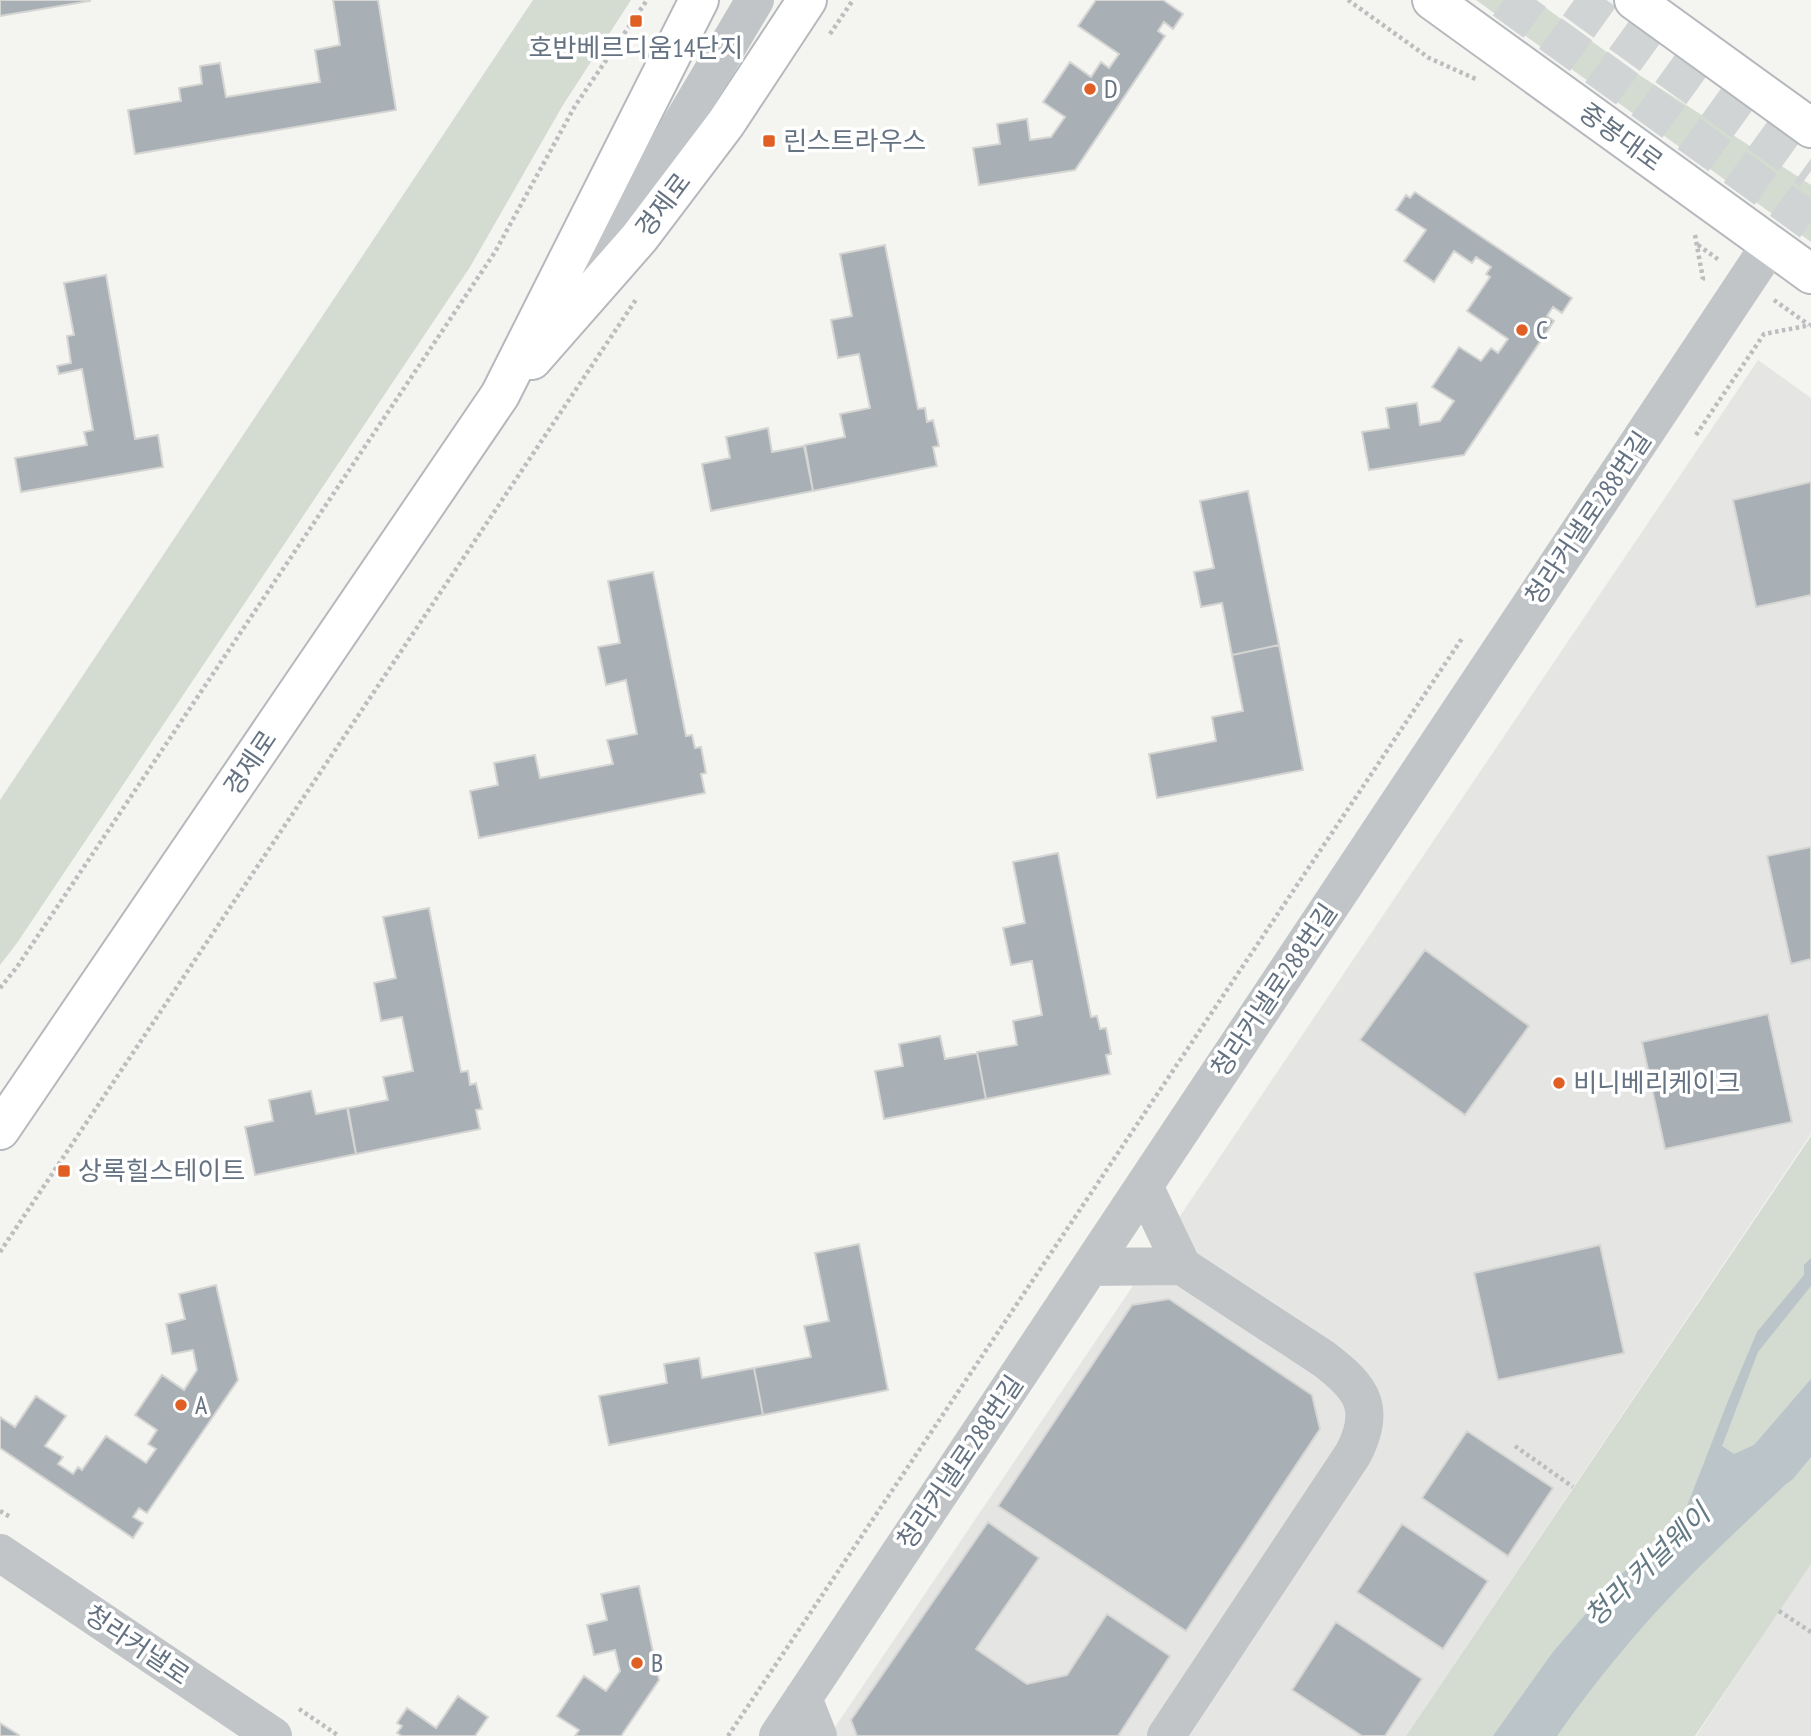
<svg xmlns="http://www.w3.org/2000/svg" width="1811" height="1736" viewBox="0 0 1811 1736" font-family="'PT Sans Narrow','Noto Sans KR',sans-serif">
	<style>
		.built { fill: #e5e6e4 }
		.green { fill: #d4dbd1 }
		.water { fill: #bac4c9 }
		.building { fill: #a8afb5; stroke: #d5d6d3; stroke-width: 2 }
		.lines { fill: none; stroke-linecap: round; stroke-linejoin: round }
		.major-tunnel { stroke: #d0d4d4; stroke-width: 38; stroke-dasharray: 38 19; stroke-linecap: butt }
		.major-casing { stroke: #b5b8bc; stroke-width: 42 }
		.path { stroke: #bbbdbf; stroke-width: 4.5; stroke-dasharray: 3.5 3.5; stroke-linecap: butt }
		.minor { stroke: #c2c5c8; stroke-width: 38 }
		.major { stroke: #fff; stroke-width: 38 }
		.poi-dot { fill: #e05f24; stroke: #fff; stroke-width: 2.5 }
		.labels { text-anchor: middle; stroke-width: 7; stroke-linejoin: round; paint-order: stroke }
		.poi-label { font-size: 26px; fill: #647281; stroke: #fff; text-anchor: start }
		.street-label { font-size: 26px; fill: #647281; stroke: #fff }
		.water-label { font-size: 28px; font-style: italic; fill: #647a85; stroke: #fff }
	</style>
	<rect width="100%" height="100%" fill="#f4f4f0"/>
	<!-- built -->
	<path class="built" d="M 1758,360 L 1811,398 L 1811,1134 L 1406,1736 L 829,1736 Z
		M 1811,1564 L 1811,1736 L 1696,1736 L 1779,1611 Z"/>
	<!-- green -->
	<path class="green" d="M 533,0 L 631,0 L 563,105 L 470,267 L 17,943 L 0,965 L 0,800 Z
		M 1476,0 L 1535,0 L 1630,69 L 1811,185 L 1811,242 Z
		M 1811,1136 L 1811,1564 L 1695,1736 L 1406,1736 Z"/>
	<!-- water -->
	<path class="water" d="M 1811,1258 L 1811,1286 L 1758,1352 L 1722,1446 L 1734,1454 L 1754,1445 L 1811,1379 L 1811,1457 L 1793,1479 L 1785,1485 C 1741,1527 1695,1569 1654,1614 C 1619,1653 1587,1693 1557,1736 L 1493,1736 L 1553,1652 L 1614,1581 L 1682,1519 L 1728,1401 L 1757,1332 L 1804,1275 L 1804,1265 Z"/>
	<!-- building -->
	<path class="building" d="M 0,0 L 90,0 L 90,1 L 0,16 Z
		M 333,0 L 378,0 L 396,110 L 135,154 L 128,110 L 181,101 L 179,88 L 202,84 L 200,66 L 220,63 L 226,97 L 320,82 L 315,50 L 340,45 Z
		M 1096,0 L 1163,0 L 1183,14 L 1173,29 L 1164,22 L 1158,31 L 1165,36 L 1075,170 L 979,185 L 973,148 L 1000,144 L 997,124 L 1027,119 L 1030,140 L 1051,137 L 1065,117 L 1043,102 L 1070,62 L 1091,77 L 1101,62 L 1109,68 L 1119,54 L 1078,26 Z
		M 1415,192 L 1572,298 L 1562,313 L 1553,307 L 1547,316 L 1554,321 L 1464,455 L 1369,470 L 1362,432 L 1389,428 L 1386,408 L 1417,403 L 1420,425 L 1440,421 L 1454,401 L 1432,387 L 1459,347 L 1481,361 L 1491,348 L 1498,353 L 1508,339 L 1467,311 L 1490,277 L 1486,274 L 1491,267 L 1476,257 L 1472,263 L 1454,251 L 1434,282 L 1404,261 L 1426,230 L 1396,210 L 1406,195 L 1410,198 Z
		M 885,245 L 918,409 L 925,408 L 927,422 L 933,420 L 939,446 L 933,447 L 937,466 L 813,491 L 805,445 L 845,437 L 840,414 L 870,408 L 859,354 L 838,358 L 831,320 L 852,316 L 840,254 Z
		M 106,275 L 135,439 L 158,435 L 163,467 L 21,492 L 15,458 L 87,445 L 84,432 L 93,430 L 82,369 L 59,374 L 57,366 L 71,363 L 67,336 L 74,335 L 64,283 Z
		M 768,428 L 772,452 L 804,446 L 813,491 L 711,511 L 702,464 L 730,458 L 726,437 Z
		M 1811,482 L 1811,595 L 1756,607 L 1733,500 Z
		M 1248,491 L 1279,645 L 1232,655 L 1222,603 L 1201,607 L 1194,572 L 1214,568 L 1200,501 Z
		M 653,572 L 686,736 L 692,735 L 695,748 L 701,747 L 706,773 L 701,774 L 705,793 L 479,838 L 470,791 L 498,785 L 494,763 L 535,755 L 540,778 L 613,764 L 607,740 L 637,734 L 626,680 L 606,685 L 598,647 L 620,643 L 608,581 Z
		M 1279,645 L 1303,770 L 1157,798 L 1149,754 L 1216,741 L 1212,717 L 1243,711 L 1232,655 Z
		M 1811,847 L 1811,959 L 1791,964 L 1767,856 Z
		M 1058,853 L 1091,1017 L 1097,1016 L 1100,1029 L 1106,1028 L 1111,1054 L 1106,1055 L 1110,1074 L 986,1099 L 977,1052 L 1017,1045 L 1013,1021 L 1042,1015 L 1032,961 L 1011,965 L 1003,928 L 1025,923 L 1013,862 Z
		M 429,908 L 461,1072 L 468,1071 L 470,1085 L 476,1083 L 482,1109 L 476,1110 L 480,1129 L 356,1154 L 348,1108 L 388,1100 L 383,1077 L 413,1071 L 402,1017 L 381,1021 L 374,983 L 396,978 L 383,917 Z
		M 1425,950 L 1529,1026 L 1465,1115 L 1360,1040 Z
		M 1768,1014 L 1792,1122 L 1665,1149 L 1642,1042 Z
		M 940,1036 L 945,1059 L 977,1053 L 986,1099 L 884,1119 L 875,1071 L 903,1066 L 899,1044 Z
		M 311,1091 L 316,1114 L 347,1108 L 356,1154 L 255,1175 L 245,1127 L 273,1121 L 269,1100 Z
		M 859,1244 L 888,1390 L 763,1415 L 754,1368 L 811,1357 L 804,1326 L 829,1321 L 815,1253 Z
		M 1600,1245 L 1624,1353 L 1498,1380 L 1474,1273 Z
		M 216,1285 L 238,1380 L 147,1513 L 139,1508 L 133,1517 L 143,1523 L 133,1538 L 0,1448 L 0,1417 L 15,1427 L 36,1396 L 66,1416 L 45,1446 L 63,1457 L 58,1464 L 73,1474 L 78,1467 L 82,1470 L 106,1436 L 146,1463 L 156,1449 L 148,1444 L 157,1430 L 135,1415 L 162,1375 L 184,1390 L 197,1370 L 193,1350 L 172,1354 L 166,1324 L 185,1319 L 179,1294 Z
		M 1169,1299 L 1312,1395 L 1320,1429 L 1186,1631 L 998,1506 L 1132,1305 Z
		M 699,1358 L 702,1378 L 754,1368 L 763,1415 L 609,1445 L 599,1396 L 667,1383 L 664,1364 Z
		M 1467,1431 L 1553,1488 L 1508,1556 L 1422,1498 Z
		M 988,1522 L 1039,1558 L 976,1649 L 1027,1684 L 1067,1675 L 1107,1614 L 1170,1656 L 1118,1736 L 857,1736 L 851,1720 Z
		M 1402,1524 L 1488,1581 L 1443,1649 L 1357,1592 Z
		M 639,1586 L 659,1680 L 621,1736 L 575,1736 L 579,1730 L 557,1716 L 584,1676 L 606,1691 L 620,1671 L 615,1650 L 594,1655 L 587,1625 L 607,1620 L 601,1594 Z
		M 1336,1622 L 1422,1679 L 1385,1736 L 1362,1736 L 1292,1690 Z
		M 458,1696 L 488,1717 L 475,1736 L 402,1736 L 397,1733 L 402,1726 L 397,1723 L 407,1708 L 436,1728 Z
		M 0,1723 L 19,1735 L 19,1736 L 0,1736 Z"/>
	<g class="lines">
		<!-- major-tunnel -->
		<path class="major-tunnel" d="M 1504,0 L 1811,222
			M 1574,0 L 1811,171"/>
		<!-- major casing -->
		<g class="major-casing">
			<path id="major" d="M 1432,0 L 1811,274
				M 1634,0 L 1811,128
				M 532,360 L 639,238 L 726,123 L 807,0
				M 0,1130 L 500,395 L 699,0"/>
		</g>
		<!-- path -->
		<path class="path" d="M 1348,0 L 1429,58 L 1478,80
			M 830,34 L 853,0
			M 1695,235 L 1703,279 L 1701,281
			M 1698,245 L 1719,260
			M 1774,300 L 1809,325
			M 1696,435 L 1764,334 L 1811,325
			M 0,988 L 17,967 L 495,252 L 575,106 L 647,0
			M 0,1252 L 637,298
			M 1515,1446 L 1573,1487
			M 0,1511 L 12,1518
			M 1779,1611 L 1811,1632
			M 299,1709 L 339,1736
			M 728,1736 L 1463,637"/>
		<!-- minor -->
		<path class="minor" d="M 587,283 L 755,0
			M 1090,1267 L 1182,1266 L 1144,1186
			M 0,1553 L 273,1736
			M 803,1698 L 818,1736
			M 778,1736 L 1770,245
			M 1166,1736 L 1353,1454 C 1377,1408 1362,1388 1324,1359 L 1182,1266"/>
		<!-- major -->
		<use href="#major" class="major"/>
	</g>
	<!-- markers -->
	<g class="poi-dot">
		<rect x="629" y="14" width="14" height="14" rx="3.5"/>
		<circle cx="1090" cy="89" r="7"/>
		<rect x="762" y="134" width="14" height="14" rx="3.5"/>
		<circle cx="1522" cy="330" r="7"/>
		<circle cx="1559" cy="1083" r="7"/>
		<rect x="57" y="1164" width="14" height="14" rx="3.5"/>
		<circle cx="181" cy="1405" r="7"/>
		<circle cx="637" cy="1663" r="7"/>
	</g>
	<g class="labels">
		<!-- poi labels -->
		<g class="poi-label">
			<text x="636" y="57" text-anchor="middle">호반베르디움14단지</text>
			<text x="1104" y="98">D</text>
			<text x="783" y="150">린스트라우스</text>
			<text x="1536" y="339">C</text>
			<text x="1573" y="1092">비니베리케이크</text>
			<text x="78" y="1180">상록힐스테이트</text>
			<text x="195" y="1414">A</text>
			<text x="651" y="1672">B</text>
		</g>
		<!-- street labels -->
		<g class="street-label">
			<text transform="translate(1621 137) rotate(36)" y="9">중봉대로</text>
			<text transform="translate(663 205) rotate(-53)" y="9">경제로</text>
			<text transform="translate(1588 518) rotate(-56)" y="9">청라커낼로288번길</text>
			<text transform="translate(250 763) rotate(-56)" y="9">경제로</text>
			<text transform="translate(1274 990) rotate(-56)" y="9">청라커낼로288번길</text>
			<text transform="translate(960 1462) rotate(-56)" y="9">청라커낼로288번길</text>
			<text transform="translate(137 1645) rotate(34)" y="9">청라커낼로</text>
		</g>
		<!-- water labels -->
		<g class="water-label">
			<text transform="translate(1647 1565) rotate(-44)" y="10">청라 커널웨이</text>
		</g>
	</g>
</svg>
